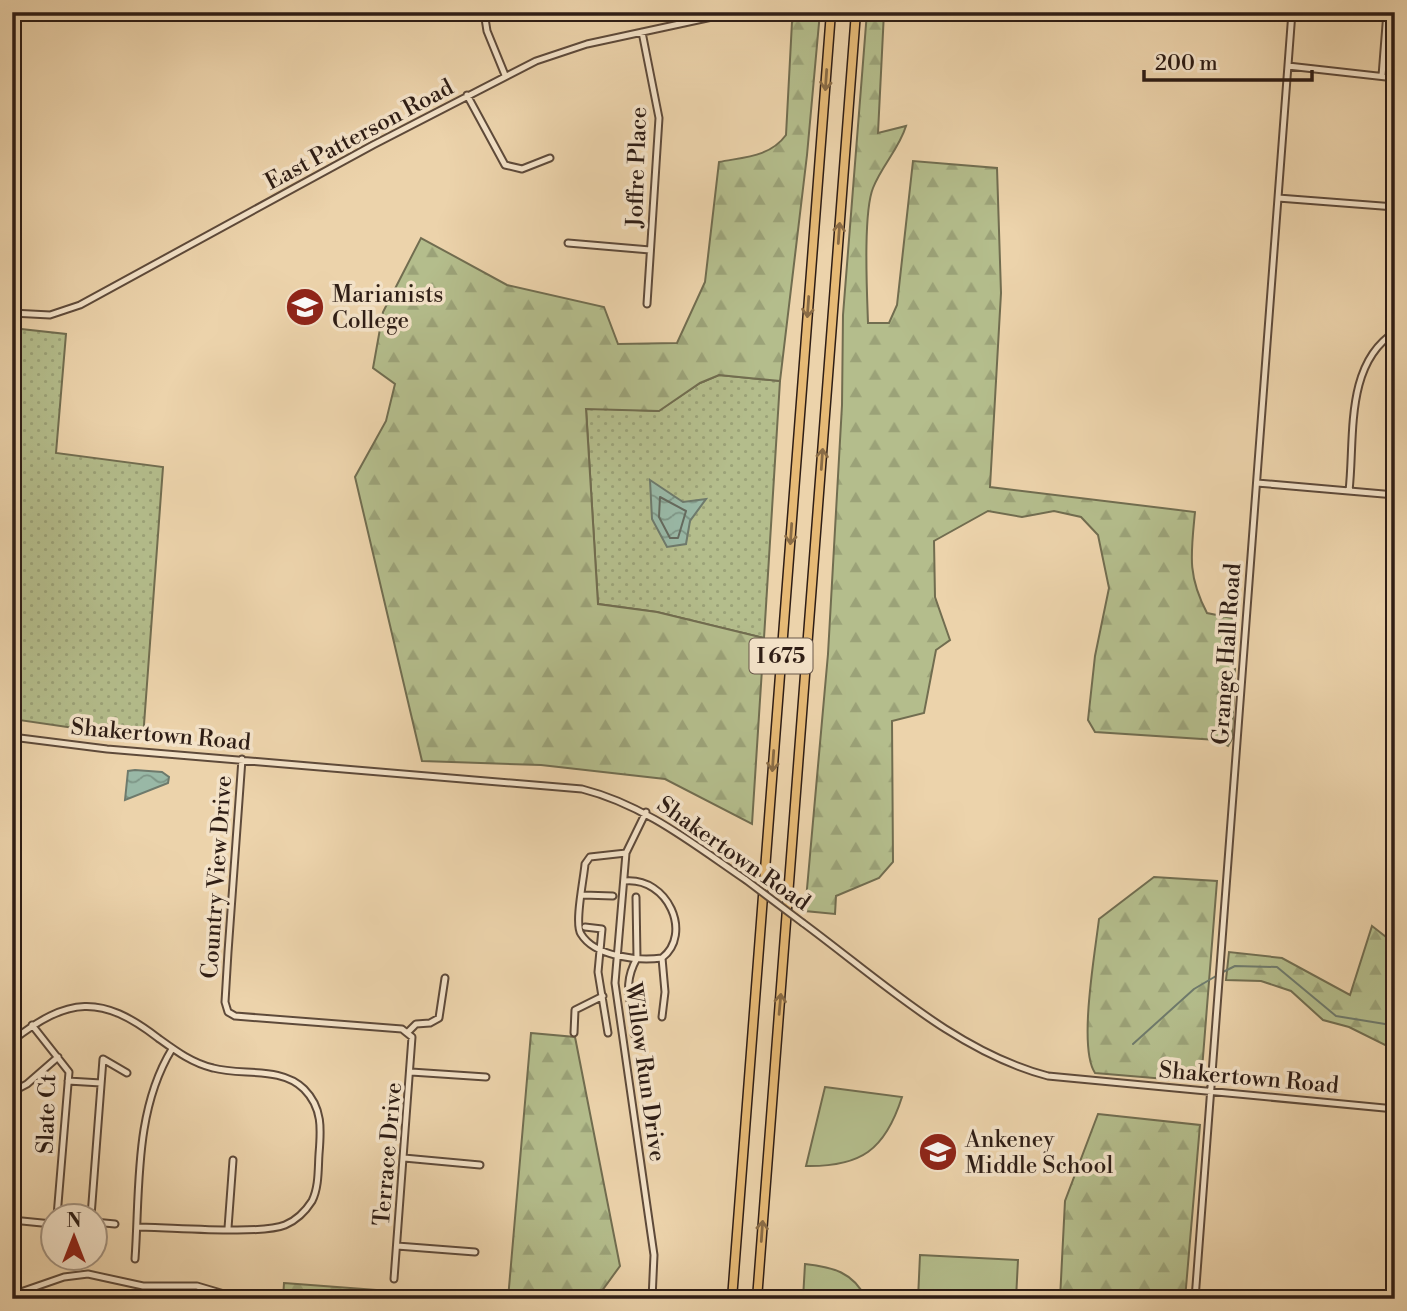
<svg xmlns="http://www.w3.org/2000/svg" width="1407" height="1311" viewBox="0 0 1407 1311" font-family="'Libre Bodoni',serif">
	<style>
		.grass { fill: url(#grass-dots); stroke: #716d50; stroke-width: 2 }
		.forest { fill: url(#forest-firs); stroke: #716d50; stroke-width: 2 }
		.pitch { fill: #b4bd8c; stroke: #716d50; stroke-width: 2 }
		.water { fill: url(#water-waves); stroke: #6e7a6c; stroke-width: 2 }
		.lines { fill: none; stroke-linecap: round; stroke-linejoin: round }
		.shore { stroke: #646a5e; stroke-width: 2 }
		.stream { stroke: #6e7a6c; stroke-width: 2 }
		.minor-casing { stroke: #5e4a3a; stroke-width: 9 }
		.highway-casing { stroke: #2e1d15; stroke-width: 11 }
		.minor { stroke: #f3e2c8; stroke-width: 5 }
		.highway { stroke: #e6ba76; stroke-width: 8 }
		.minor-bridge-casing { stroke: #5e4a3a; stroke-width: 9; stroke-linecap: butt }
		.minor-bridge { stroke: #f3e2c8; stroke-width: 5 }
		.oneway { stroke: #8a6c46 }
		.labels { text-anchor: middle; stroke-width: 7; stroke-linejoin: round; paint-order: stroke }
		.shield { fill: #f3e2c8; stroke: #69584b; stroke-width: 2 }
		.shield-label { font-size: 21px; font-weight: bold; fill: #2e1d15 }
		.street-label { font-size: 23px; fill: #2e1d15; stroke: #f3e2c8 }
		.poi-label { font-size: 23px; fill: #2e1d15; stroke: #f3e2c8; text-anchor: start }
	</style>
	<defs>
		<pattern id="grass-dots" width="8" height="8" patternUnits="userSpaceOnUse" patternTransform="scale(1.75)"><rect width="8" height="8" fill="#b4bd8c"/><path d="M2 2h.1M6 6h.1" fill="none" stroke="#9ba278" stroke-width="1.8" stroke-linecap="round"/></pattern>
		<pattern id="forest-firs" width="22" height="20" patternUnits="userSpaceOnUse" patternTransform="scale(1.75)"><rect width="22" height="20" fill="#b4bd8c"/><path d="M5 1l3.5 6h-7zM16 11l3.5 6h-7z" fill="#9ba278"/></pattern>
		<pattern id="water-waves" width="16" height="10" patternUnits="userSpaceOnUse" patternTransform="scale(1.75)"><rect width="16" height="10" fill="#99b8a6"/><path d="M0 5q4-4 8 0t8 0" fill="none" stroke="#7d9586"/></pattern>
	</defs>
	<rect width="100%" height="100%" fill="#ecd3ab"/>
	<filter id="stains"><feTurbulence type="fractalNoise" baseFrequency=".00286" numOctaves="4"/><feColorMatrix values="0 0 0 0 .2 0 0 0 0 .09 0 0 0 0 .02 0 0 0 .5 -.17"/></filter>
	<radialGradient id="worn" r=".72"><stop offset=".6" stop-color="#630" stop-opacity="0"/><stop offset="1" stop-color="#630" stop-opacity=".3"/></radialGradient>
	<!-- grass -->
	<path class="grass" d="M 12,328 L 66,334 L 56,453 L 163,467 L 143,738 L 12,719 Z
		M 719,375 L 780,381 L 764,638 L 657,612 L 598,604 L 586,408 L 658,411 L 700,383 Z"/>
	<!-- forest -->
	<path class="forest" d="M 807,12 L 820,12 L 807,155 L 780,381 L 719,375 L 700,383 L 659,411 L 586,409 L 598,604 L 657,612 L 764,638 L 752,824 L 665,779 L 541,765 L 422,761 L 355,477 L 386,421 L 395,384 L 373,368 L 383,312 L 421,238 L 507,285 L 604,307 L 618,344 L 677,343 L 705,282 L 719,162 C 744,157 770,157 786,135 L 792,22 Z
		M 867,12 L 884,12 L 878,133 L 906,126 C 899,149 882,165 873,188 C 863,213 867,293 868,323 L 889,323 L 897,305 L 913,161 L 997,168 L 1001,293 L 990,487 L 1195,512 C 1191,554 1187,575 1207,613 L 1237,619 L 1232,739 L 1228,746 L 1217,740 L 1095,732 L 1088,720 L 1095,656 L 1109,588 L 1098,535 L 1081,517 L 1054,511 L 1022,517 L 988,511 L 934,541 L 935,597 L 950,640 L 936,650 L 924,713 L 892,721 L 893,862 L 879,878 L 836,896 L 835,914 L 805,911 L 828,654 L 842,405 L 843,315 Z
		M 1154,877 L 1217,881 L 1201,1082 L 1095,1073 C 1078,1048 1095,953 1099,919 Z
		M 1372,926 L 1395,944 L 1395,1050 L 1349,1027 L 1323,1020 L 1291,991 L 1261,981 L 1226,980 L 1229,952 L 1282,958 L 1350,995 Z
		M 531,1033 L 575,1037 L 620,1266 L 596,1299 L 508,1299 Z
		M 1098,1114 L 1200,1125 L 1185,1299 L 1060,1299 L 1065,1201 Z
		M 284,1283 L 496,1299 L 283,1299 Z"/>
	<!-- pitch -->
	<path class="pitch" d="M 825,1087 L 902,1097 C 885,1150 861,1167 806,1166 Z
		M 920,1255 L 1018,1260 L 1016,1299 L 918,1299 Z
		M 805,1264 C 832,1267 854,1272 866,1299 L 803,1299 Z"/>
	<!-- water -->
	<path class="water" d="M 650,480 L 683,502 L 706,499 L 690,521 L 686,544 L 667,547 L 652,519 Z
		M 135,770 L 162,772 L 169,777 L 168,783 L 125,800 L 128,771 Z"/>
	<g class="lines">
		<!-- shore -->
		<path class="shore" d="M 660,497 L 686,511 L 678,538 L 670,538 L 659,517 Z"/>
		<!-- stream -->
		<path class="stream" d="M 1221,973 L 1235,966 L 1277,967 L 1336,1016 L 1385,1024 L 1395,1031
			M 1133,1044 L 1194,989 L 1216,976"/>
		<!-- minor casing -->
		<g class="minor-casing">
			<path id="minor" d="M 484,12 L 487,31 L 505,75
				M 642,32 L 659,118 L 647,304
				M 1288,66 L 1395,78
				M 1382,76 L 1387,12
				M 467,95 L 505,165 L 522,169 L 550,158
				M 1278,198 L 1395,207
				M 568,243 L 650,250
				M 12,313 L 50,315 L 80,305 L 373,145 L 536,61 L 587,44 L 735,12
				M 1257,483 L 1395,495
				M 1349,491 C 1355,439 1344,364 1395,332
				M 12,737 L 107,749 L 582,789 C 645,805 693,844 746,880
				M 242,759 L 228,952 L 225,1002 L 228,1012 L 235,1016 L 402,1029 L 412,1037 L 394,1279
				M 646,812 L 626,853 L 615,983 L 654,1255 L 652,1299
				M 625,881 C 668,877 693,934 662,958 C 638,961 595,957 581,934 C 574,924 584,878 585,864 L 590,857 L 626,853
				M 583,895 L 613,896
				M 636,897 L 637,958
				M 803,923 C 879,979 956,1052 1048,1076 L 1395,1109
				M 585,927 L 602,929 L 598,972 L 608,1033
				M 662,958 L 665,992 L 662,1017
				M 32,1025 L 69,1072 L 57,1216
				M 408,1032 L 416,1024 L 430,1023 L 439,1018 L 445,978
				M 574,1033 L 575,1010 L 603,996
				M 634,1034 C 634,1002 620,989 637,958
				M 12,1041 C 68,997 101,994 158,1038 C 176,1051 192,1063 213,1068 C 242,1076 281,1066 304,1089 C 323,1108 321,1130 319,1154 C 318,1169 319,1187 312,1201 C 305,1212 297,1220 285,1225 C 261,1235 169,1227 137,1227
				M 411,1072 L 486,1077
				M 68,1081 L 101,1083
				M 12,1092 L 27,1084 L 58,1057
				M 404,1158 L 480,1165
				M 91,1216 L 103,1059 L 127,1073
				M 12,1220 L 52,1224
				M 94,1222 L 115,1224
				M 228,1228 L 233,1160
				M 397,1246 L 475,1252
				M 135,1259 C 140,1189 134,1111 172,1049
				M 12,1295 L 64,1277 L 88,1274 L 143,1286 L 197,1286 L 241,1299
				M 292,1299 L 331,1299
				M 1195,1299 L 1292,12"/>
		</g>
		<!-- highway casing -->
		<g class="highway-casing">
			<path id="highway" d="M 732,1299 L 831,12
				M 757,1299 L 856,12"/>
		</g>
		<!-- minor -->
		<use href="#minor" class="minor"/>
		<!-- highway -->
		<use href="#highway" class="highway"/>
		<!-- minor-bridge casing -->
		<g class="minor-bridge-casing">
			<path id="minor-bridge" d="M 746,880 L 803,923"/>
		</g>
		<!-- minor-bridge -->
		<use href="#minor-bridge" class="minor-bridge"/>
	</g>
	<!-- one-way arrows -->
	<defs><path id="oneway-shaft" d="M-6 0H5M1.5-3L5.5 0L1.5 3" fill="none" stroke-width="1.6" stroke-linecap="round" stroke-linejoin="round" transform="scale(1.75)"/></defs>
	<g class="oneway">
		<use href="#oneway-shaft" transform="translate(826 80) rotate(94)"/>
		<use href="#oneway-shaft" transform="translate(839 233) rotate(-86)"/>
		<use href="#oneway-shaft" transform="translate(808 307) rotate(94)"/>
		<use href="#oneway-shaft" transform="translate(822 459) rotate(-86)"/>
		<use href="#oneway-shaft" transform="translate(791 534) rotate(94)"/>
		<use href="#oneway-shaft" transform="translate(773 761) rotate(94)"/>
		<use href="#oneway-shaft" transform="translate(780 1004) rotate(-85)"/>
		<use href="#oneway-shaft" transform="translate(762 1231) rotate(-86)"/>
	</g>
	<!-- icons -->
	<defs>
		<g id="school-disc" transform="scale(2.0125)"><circle r="9.5" fill="#8f2418" stroke="#f3e2c8"/><path d="M0-5L7-2L0 1L-7-2ZM-4 1L0 2.5L4 1V4Q0 6-4 4Z" fill="#fff"/></g>
	</defs>
	<g fill-rule="evenodd">
		<use href="#school-disc" x="305" y="307"/>
		<use href="#school-disc" x="938" y="1152"/>
	</g>
	<g class="labels">
		<!-- shield labels -->
		<rect class="shield" x="749.5" y="638.5" width="63" height="35" rx="5"/>
		<g class="shield-label">
			<text x="781" y="663">I 675</text>
		</g>
		<!-- street labels -->
		<g class="street-label">
			<text transform="translate(359 134) rotate(-28)" y="8">East Patterson Road</text>
			<text transform="translate(636 167) rotate(-88)" y="8">Joffre Place</text>
			<text transform="translate(1226 654) rotate(-86)" y="8">Grange Hall Road</text>
			<text transform="translate(161 734) rotate(5)" y="8">Shakertown Road</text>
			<text transform="translate(734 853) rotate(35)" y="8">Shakertown Road</text>
			<text transform="translate(216 877) rotate(-86)" y="8">Country View Drive</text>
			<text transform="translate(646 1072) rotate(82)" y="8">Willow Run Drive</text>
			<text transform="translate(1249 1077) rotate(5)" y="8">Shakertown Road</text>
			<text transform="translate(46 1114) rotate(-88)" y="8">Slate Ct</text>
			<text transform="translate(387 1154) rotate(-85)" y="8">Terrace Drive</text>
		</g>
		<!-- poi labels -->
		<g class="poi-label">
			<text x="332" y="302">Marianists<tspan x="332" dy="26">College</tspan></text>
			<text x="965" y="1147">Ankeney<tspan x="965" dy="26">Middle School</tspan></text>
		</g>
	</g>
	<!-- margin -->
	<rect width="1407" height="1311" fill="none" stroke="#ecd3ab" stroke-width="42"/>
	<rect x="14" y="14" width="1379" height="1283" fill="none" stroke="#2e1d15" stroke-width="3.5"/>
	<rect x="21" y="21" width="1365" height="1269" fill="none" stroke="#2e1d15" stroke-width="2"/>
	<!-- north arrow -->
	<g transform="translate(74 1237)"><circle r="33" fill="#f3e2c8" stroke="#a49380" stroke-width="2"/>
	<path d="M0-5L12 26L0 18L-12 26Z" fill="#8f2418"/>
	<text y="-10" font-size="19" font-weight="bold" text-anchor="middle" fill="#2e1d15">N</text>
	</g>
	<!-- scale -->
	<path d="M1144 70v10h168v-10" fill="none" stroke="#2e1d15" stroke-width="3.5"/>
	<text x="1155" y="70" font-size="21" fill="#2e1d15" stroke="#f3e2c8" stroke-width="5" paint-order="stroke">200 m</text>
	<rect width="100%" height="100%" filter="url(#stains)"/>
	<rect width="100%" height="100%" fill="url(#worn)"/>
</svg>
